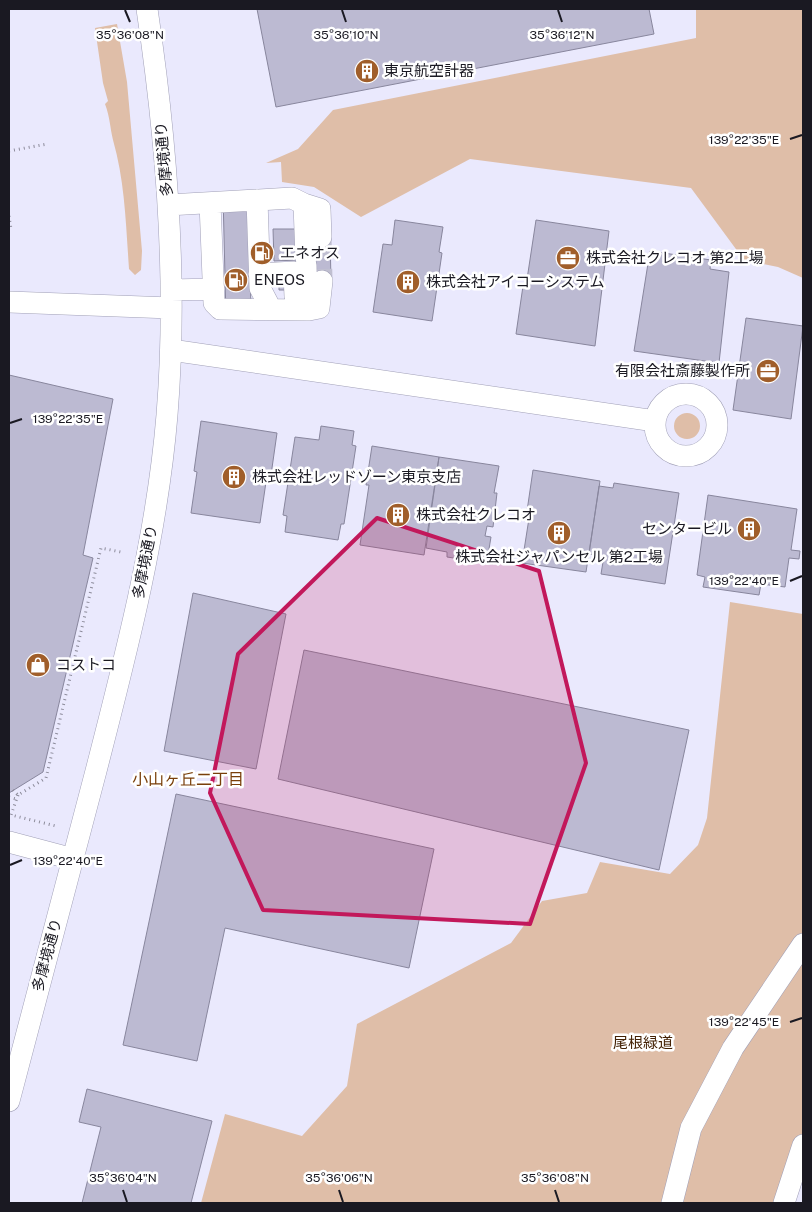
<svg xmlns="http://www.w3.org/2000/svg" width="812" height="1212" viewBox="0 0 812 1212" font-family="'Public Sans','Noto Sans JP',sans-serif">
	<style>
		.green { fill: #dfbea8 }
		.building { fill: #bcbad2; stroke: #88869d }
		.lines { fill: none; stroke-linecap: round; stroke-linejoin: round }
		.minor-tunnel { stroke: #c0bfd1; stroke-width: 21; stroke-dasharray: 21 11; stroke-linecap: butt }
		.minor-casing { stroke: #a1a0b7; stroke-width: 22 }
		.path { stroke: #8c8b9a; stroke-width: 3; stroke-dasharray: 1 4; stroke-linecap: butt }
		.minor { stroke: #fff; stroke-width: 21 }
		.marked { fill: #c2185b; fill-opacity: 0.2; stroke: #c2185b; stroke-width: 4; stroke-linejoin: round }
		.ticks { fill: none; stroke: #1a1922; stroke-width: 2 }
		.labels { text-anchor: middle; stroke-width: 5; stroke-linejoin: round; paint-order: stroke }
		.poi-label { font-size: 15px; fill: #1a1922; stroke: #fff; text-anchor: start }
		.street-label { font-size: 15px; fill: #1a1922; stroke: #fff }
		.park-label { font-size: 15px; fill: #442205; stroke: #fff }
		.neighbourhood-label { font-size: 16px; fill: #793f0a; stroke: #fff }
		.ticks-label { font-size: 12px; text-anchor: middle; fill: #1a1922; stroke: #fff; stroke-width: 5; stroke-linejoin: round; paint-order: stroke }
	</style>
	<rect width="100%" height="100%" fill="#eae9fd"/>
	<!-- green -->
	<path class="green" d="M 696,9 L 803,9 L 803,278 L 778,267 L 744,260 L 691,188 L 470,159 L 361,217 L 314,187 L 282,182 L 281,162 L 266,163 L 298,149 L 333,110 L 696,38 Z
		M 117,24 L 127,82 L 142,251 L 141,270 L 135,275 L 129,269 C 126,226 125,182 113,140 C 110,128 110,117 105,104 L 108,101 L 103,83 L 95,28 Z
		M674 426a13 13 0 1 1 26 0a13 13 0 1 1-26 0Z
		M 730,602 L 803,614 L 803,1135 L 780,1203 L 201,1203 L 225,1114 L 302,1136 L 347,1086 L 357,1024 L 511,943 L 542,901 L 587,893 L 600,862 L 670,874 L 698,845 L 707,818 Z"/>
	<!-- building -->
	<path class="building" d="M 257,9 L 649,9 L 654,34 L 276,107 Z
		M 223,195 L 249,195 L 251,317 L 226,317 Z
		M 395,220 L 443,227 L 439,252 L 442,253 L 432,321 L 373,312 L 383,244 L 392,245 Z
		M 536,220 L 609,231 L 595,346 L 516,334 L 523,286 L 526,286 Z
		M 273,229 L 298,229 L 298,260 L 274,261 Z
		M 330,236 L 331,281 L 314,281 L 313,237 Z
		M 650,251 L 711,260 L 710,269 L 729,272 L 719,363 L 634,351 Z
		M 279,277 L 291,290 L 279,290 Z
		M 746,318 L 803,326 L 791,419 L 733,410 Z
		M 9,375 L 113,399 L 83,555 L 93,558 L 43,772 L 9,793 Z
		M 201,421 L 277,433 L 270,482 L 266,482 L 260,523 L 191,513 L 197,472 L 194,471 Z
		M 321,426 L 354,431 L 352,445 L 356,446 L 344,524 L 341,524 L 338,540 L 285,532 L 287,516 L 283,515 L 295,437 L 319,440 Z
		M 372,446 L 439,457 L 424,555 L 360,545 L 369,485 L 366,485 Z
		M 439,457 L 499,466 L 494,493 L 497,493 L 493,527 L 487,526 L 485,536 L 491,537 L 488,555 L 494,556 L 493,564 L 447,557 L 447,552 L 426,548 Z
		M 533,470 L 600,481 L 586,572 L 522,563 L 530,512 L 527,511 Z
		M 614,483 L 679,493 L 665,584 L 601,574 L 604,556 L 589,554 L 599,486 L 613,488 Z
		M 708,495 L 797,509 L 791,550 L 800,551 L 799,559 L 789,558 L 785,587 L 761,584 L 759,595 L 703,587 L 705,577 L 697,575 Z
		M 193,593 L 286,614 L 256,769 L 164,751 Z
		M 304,650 L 689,730 L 659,870 L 278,779 Z
		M 176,794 L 434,849 L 409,968 L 225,928 L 197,1061 L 123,1045 Z
		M 87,1089 L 212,1121 L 191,1203 L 82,1203 L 101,1127 L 79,1122 Z"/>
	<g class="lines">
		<!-- minor-tunnel -->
		<path class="minor-tunnel" d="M 321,237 L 322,281"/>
		<!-- minor casing -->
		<g class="minor-casing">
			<path id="minor" d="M 257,200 L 260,288 L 271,309
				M 210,203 L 214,303 L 220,309 L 307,310 L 306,265
				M 304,204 L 320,209 L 321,237
				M 168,205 L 292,198 L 304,204 L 306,258
				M 259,274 L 294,272 L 295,297
				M 171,290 L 214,289
				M 9,302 L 171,308
				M 309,310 L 319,308 L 322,281
				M 171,350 L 655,421
				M655 425a31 31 0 1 1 62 0a31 31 0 1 1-62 0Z
				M 9,842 L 73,859
				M 9,1101 C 38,991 67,881 96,771 C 126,654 157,537 167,415 C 178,280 167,143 147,9
				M 672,1203 L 691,1128 L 733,1048 L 803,944
				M 784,1203 L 803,1145"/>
		</g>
		<!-- path -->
		<path class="path" d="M 9,151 L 47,144
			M 9,216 L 11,229
			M 13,790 L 18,795 L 46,778 L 101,548 L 121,552
			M 18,795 L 11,815 L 56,826
			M 9,797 L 16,799"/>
		<!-- minor -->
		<use href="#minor" class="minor"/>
	</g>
	<!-- marked area -->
	<path class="marked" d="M 377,518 L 539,571 L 586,763 L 530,924 L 263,910 L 210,793 L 238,654 Z"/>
	<!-- ticks -->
	<path class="ticks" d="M 125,10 L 130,22M 342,10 L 346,22M 558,10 L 562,22M 790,139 L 802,135M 10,423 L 22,419M 790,581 L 802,576M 10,865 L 22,860M 790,1022 L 802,1018M 123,1190 L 127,1202M 339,1190 L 343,1202M 555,1190 L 559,1202"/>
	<!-- icons -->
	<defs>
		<g id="building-disc" transform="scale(1.25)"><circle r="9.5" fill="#a05e2a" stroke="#fff"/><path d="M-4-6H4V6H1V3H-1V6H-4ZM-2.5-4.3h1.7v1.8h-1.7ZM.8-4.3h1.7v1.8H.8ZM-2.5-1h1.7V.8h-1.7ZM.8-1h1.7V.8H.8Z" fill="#fff"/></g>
		<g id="fuel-disc" transform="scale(1.25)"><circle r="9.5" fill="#a05e2a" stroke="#fff"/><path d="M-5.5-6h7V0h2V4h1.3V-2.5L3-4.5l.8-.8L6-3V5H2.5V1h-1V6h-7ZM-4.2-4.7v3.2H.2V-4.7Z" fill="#fff"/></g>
		<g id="office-disc" transform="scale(1.25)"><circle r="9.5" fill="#a05e2a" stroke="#fff"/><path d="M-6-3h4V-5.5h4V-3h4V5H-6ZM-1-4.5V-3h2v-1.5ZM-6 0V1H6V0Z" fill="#fff"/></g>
		<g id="shop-disc" transform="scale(1.25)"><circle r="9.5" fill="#a05e2a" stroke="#fff"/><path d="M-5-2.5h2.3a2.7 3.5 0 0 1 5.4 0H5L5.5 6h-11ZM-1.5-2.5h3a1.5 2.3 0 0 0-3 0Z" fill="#fff"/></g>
	</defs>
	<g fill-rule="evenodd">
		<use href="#building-disc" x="367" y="71"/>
		<use href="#fuel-disc" x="262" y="253"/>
		<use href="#office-disc" x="568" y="258"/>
		<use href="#fuel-disc" x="236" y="280"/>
		<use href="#building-disc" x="408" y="282"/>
		<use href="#office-disc" x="768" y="371"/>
		<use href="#building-disc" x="234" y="477"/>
		<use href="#building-disc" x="398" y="515"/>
		<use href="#building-disc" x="749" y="529"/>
		<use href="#building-disc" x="559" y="533"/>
		<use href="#shop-disc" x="38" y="665"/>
	</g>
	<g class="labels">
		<!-- poi labels -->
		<g class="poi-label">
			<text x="384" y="76">東京航空計器</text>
			<text x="280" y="258">エネオス</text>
			<text x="586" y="263">株式会社クレコオ 第2工場</text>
			<text x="254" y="285">ENEOS</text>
			<text x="426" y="287">株式会社アイコーシステム</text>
			<text x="750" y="376" text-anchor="end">有限会社斎藤製作所</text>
			<text x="252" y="482">株式会社レッドゾーン東京支店</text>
			<text x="416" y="520">株式会社クレコオ</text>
			<text x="732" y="534" text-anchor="end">センタービル</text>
			<text x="559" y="562" text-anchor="middle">株式会社ジャパンセル 第2工場</text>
			<text x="56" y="670">コストコ</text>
		</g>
		<!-- street labels -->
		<g class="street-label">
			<text transform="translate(164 159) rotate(-95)" y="5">多摩境通り</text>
			<text transform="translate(145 562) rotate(-79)" y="5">多摩境通り</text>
			<text transform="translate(47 955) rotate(-75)" y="5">多摩境通り</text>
		</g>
		<!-- park labels -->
		<g class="park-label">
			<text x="643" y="1048">尾根緑道</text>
		</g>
		<!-- neighbourhood labels -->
		<g class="neighbourhood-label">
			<text x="188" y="785">小山ヶ丘二丁目</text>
		</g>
	</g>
	<g class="ticks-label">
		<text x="130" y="39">35°36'08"N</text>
		<text x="346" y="39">35°36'10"N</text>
		<text x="562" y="39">35°36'12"N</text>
		<text x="744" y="144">139°22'35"E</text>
		<text x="68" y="423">139°22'35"E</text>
		<text x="744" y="585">139°22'40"E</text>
		<text x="68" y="865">139°22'40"E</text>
		<text x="744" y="1026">139°22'45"E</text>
		<text x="123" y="1182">35°36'04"N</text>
		<text x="339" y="1182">35°36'06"N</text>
		<text x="555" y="1182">35°36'08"N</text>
	</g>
	<!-- border -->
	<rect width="812" height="1212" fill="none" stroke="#1a1922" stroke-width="20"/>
</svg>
